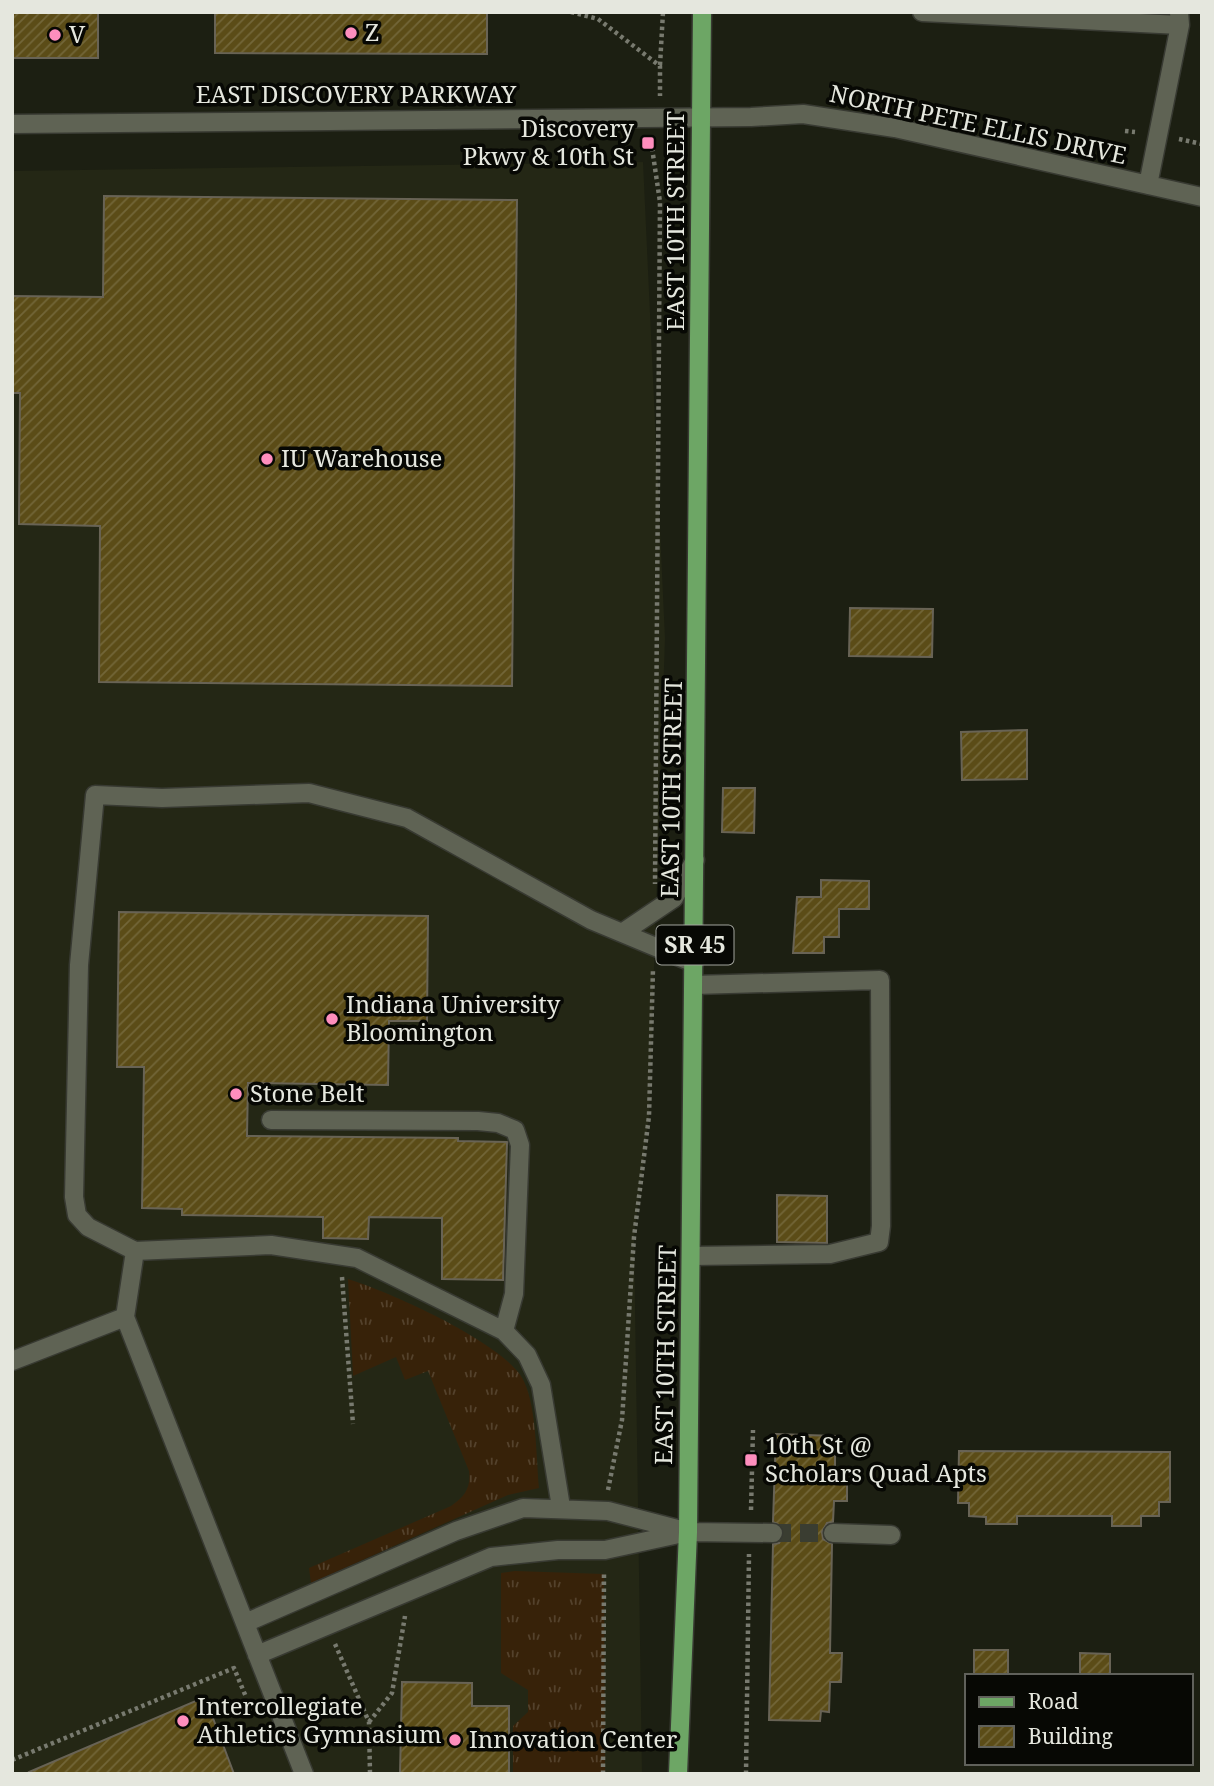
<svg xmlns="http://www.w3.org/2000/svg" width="1214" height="1786" viewBox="0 0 1214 1786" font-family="'Noto Serif',serif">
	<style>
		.built { fill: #242715 }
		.grass { fill: url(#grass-tufts) }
		.building { fill: url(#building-hatch); stroke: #686355; stroke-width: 2 }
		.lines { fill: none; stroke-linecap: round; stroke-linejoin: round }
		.minor-tunnel { stroke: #3a3d31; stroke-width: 18; stroke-dasharray: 18 9; stroke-linecap: butt }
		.minor-casing { stroke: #383a32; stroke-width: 21 }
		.major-casing { stroke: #383a32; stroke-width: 21 }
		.path { stroke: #787a6f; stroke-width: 4.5; stroke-dasharray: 3.5 3.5; stroke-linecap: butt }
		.minor { stroke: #5f6354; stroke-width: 18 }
		.major { stroke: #6da665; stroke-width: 18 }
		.poi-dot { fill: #fe8ebd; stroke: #070804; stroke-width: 2.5 }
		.labels { text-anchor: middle; stroke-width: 7; stroke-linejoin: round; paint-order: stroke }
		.shield { fill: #070804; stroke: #a2a49d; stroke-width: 2 }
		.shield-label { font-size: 23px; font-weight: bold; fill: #e5e7de }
		.poi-label { font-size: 24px; fill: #e5e7de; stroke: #070804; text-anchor: start }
		.street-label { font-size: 24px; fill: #e5e7de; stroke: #070804 }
	</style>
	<defs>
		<pattern id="grass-tufts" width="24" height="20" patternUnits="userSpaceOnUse" patternTransform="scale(1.75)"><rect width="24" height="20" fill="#372209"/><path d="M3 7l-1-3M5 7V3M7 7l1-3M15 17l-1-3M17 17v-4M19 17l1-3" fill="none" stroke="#54422c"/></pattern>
		<pattern id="building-hatch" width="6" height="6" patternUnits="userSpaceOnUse" patternTransform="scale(1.75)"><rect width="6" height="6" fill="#5b4c17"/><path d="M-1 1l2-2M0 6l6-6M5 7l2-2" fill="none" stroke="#726638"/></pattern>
	</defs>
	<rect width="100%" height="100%" fill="#1c1f12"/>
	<!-- built -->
	<path class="built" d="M 643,162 L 665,638 L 649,1116 L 634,1237 L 642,1774 L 12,1774 L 12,171 Z"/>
	<!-- grass -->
	<path class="grass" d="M 348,1279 C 390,1292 497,1340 521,1376 C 537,1401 536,1458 539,1488 L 508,1495 L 311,1583 L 309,1568 L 451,1506 C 465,1496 471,1488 469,1471 L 428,1371 L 405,1380 L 396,1357 L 353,1376 Z
		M 515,1571 L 604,1574 L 605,1774 L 513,1774 L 513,1726 L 528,1712 L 528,1690 L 501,1673 L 501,1573 Z"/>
	<!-- building -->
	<path class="building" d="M 12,12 L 98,12 L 98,58 L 12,58 Z
		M 215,12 L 487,12 L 487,54 L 215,53 Z
		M 104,196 L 517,200 L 512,686 L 99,682 L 100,526 L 19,524 L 20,393 L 12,393 L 13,296 L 103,297 Z
		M 850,608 L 933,609 L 932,657 L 849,656 Z
		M 1027,730 L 1027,779 L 962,780 L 961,732 Z
		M 723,788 L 755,788 L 754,833 L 722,832 Z
		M 821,880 L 869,881 L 869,909 L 839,909 L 839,937 L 824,937 L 824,953 L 793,953 L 797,897 L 821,897 Z
		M 119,912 L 428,916 L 427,1021 L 389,1021 L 388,1085 L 248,1083 L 247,1136 L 458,1138 L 458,1141 L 507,1142 L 503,1280 L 442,1279 L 442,1218 L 369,1217 L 368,1239 L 323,1238 L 323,1217 L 182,1215 L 182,1209 L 142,1208 L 144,1067 L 117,1067 Z
		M 777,1195 L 827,1196 L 827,1243 L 777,1242 Z
		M 776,1434 L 835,1436 L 835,1469 L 847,1469 L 847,1501 L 834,1501 L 833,1522 L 827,1523 L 822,1532 L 823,1539 L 832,1544 L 830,1653 L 842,1653 L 841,1682 L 830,1682 L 829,1712 L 821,1711 L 820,1721 L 769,1720 L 773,1544 L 779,1543 L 784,1534 L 783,1527 L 773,1522 Z
		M 959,1451 L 1170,1452 L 1170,1502 L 1159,1502 L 1159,1516 L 1141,1516 L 1141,1526 L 1112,1526 L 1112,1516 L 1017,1516 L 1017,1524 L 986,1524 L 986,1517 L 969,1516 L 969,1503 L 958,1503 Z
		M 974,1650 L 1008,1650 L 1008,1676 L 974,1676 Z
		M 1080,1653 L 1110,1654 L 1110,1676 L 1080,1676 Z
		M 402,1682 L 472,1683 L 472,1706 L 509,1706 L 509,1774 L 400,1774 Z
		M 205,1697 L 234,1774 L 30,1774 L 29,1772 Z"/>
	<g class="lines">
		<!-- minor-tunnel -->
		<path class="minor-tunnel" d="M 773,1533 L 833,1533"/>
		<!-- minor casing -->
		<g class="minor-casing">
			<path id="minor" d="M 922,12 L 1180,25
				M 12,124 L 751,117 L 803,114 L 895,128 L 1202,197
				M 1148,185 L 1180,25 L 1179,12
				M 622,933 L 674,898 L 695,860
				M 271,1120 L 478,1121 L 498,1123 L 515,1130 L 520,1145 L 514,1294 L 504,1331
				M 135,1251 L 125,1317 L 304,1774
				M 691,1256 L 830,1254 L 879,1242 L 881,1226 L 880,980 L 694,985
				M 12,1361 L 125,1317
				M 561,1507 L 541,1385 L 527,1355 L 504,1331 L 357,1258 L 271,1245 L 135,1251 L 88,1227 L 77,1215 L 74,1197 L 79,965 L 95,795 L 162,798 L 309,793 L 407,818 L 591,920 L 694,963
				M 833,1533 L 891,1535
				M 245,1623 L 456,1531 L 523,1508 L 608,1511 L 685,1531
				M 257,1655 L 491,1557 L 558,1550 L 605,1550 L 688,1532 L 773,1533"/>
		</g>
		<!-- major casing -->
		<g class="major-casing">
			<path id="major" d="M 678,1774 L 688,1532 L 702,12"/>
		</g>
		<!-- path -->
		<path class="path" d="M 571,12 L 598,19 L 660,66 L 660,96
			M 660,65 L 663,12
			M 1125,131 L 1135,132
			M 1179,139 L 1202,144
			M 651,141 L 660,202 L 655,884
			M 342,1277 L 353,1424
			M 608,1490 L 622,1420 L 634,1237 L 649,1116 L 653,969
			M 751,1510 L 753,1430
			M 335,1644 L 369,1722 L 370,1774
			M 369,1722 L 392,1693 L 405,1616
			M 12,1760 L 234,1668 L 246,1697
			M 603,1774 L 604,1572
			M 746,1774 L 749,1554"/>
		<!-- minor -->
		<use href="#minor" class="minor"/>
		<!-- major -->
		<use href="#major" class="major"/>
	</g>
	<!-- markers -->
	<g class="poi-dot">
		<circle cx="351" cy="33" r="7"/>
		<circle cx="55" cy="35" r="7"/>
		<rect x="641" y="136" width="14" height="14" rx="3.5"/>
		<circle cx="267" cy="459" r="7"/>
		<circle cx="332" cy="1019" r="7"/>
		<circle cx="236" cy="1094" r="7"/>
		<rect x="744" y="1453" width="14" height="14" rx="3.5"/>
		<circle cx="183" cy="1721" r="7"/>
		<circle cx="455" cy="1740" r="7"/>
	</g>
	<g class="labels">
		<!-- shield labels -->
		<rect class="shield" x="656.5" y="925.5" width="77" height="39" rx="5"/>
		<g class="shield-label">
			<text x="695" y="953">SR 45</text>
		</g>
		<!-- poi labels -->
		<g class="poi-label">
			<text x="365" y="41">Z</text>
			<text x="69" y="43">V</text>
			<text x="634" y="137" text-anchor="end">Discovery<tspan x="634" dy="28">Pkwy &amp; 10th St</tspan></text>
			<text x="281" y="467">IU Warehouse</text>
			<text x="346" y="1013">Indiana University<tspan x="346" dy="28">Bloomington</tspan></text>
			<text x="250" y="1102">Stone Belt</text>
			<text x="765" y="1454">10th St @<tspan x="765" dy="28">Scholars Quad Apts</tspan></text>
			<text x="197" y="1715">Intercollegiate<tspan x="197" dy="28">Athletics Gymnasium</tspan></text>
			<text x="469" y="1748">Innovation Center</text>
		</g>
		<!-- street labels -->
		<g class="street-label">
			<text x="356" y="103">EAST DISCOVERY PARKWAY</text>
			<text transform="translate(978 125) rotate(12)" y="8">NORTH PETE ELLIS DRIVE</text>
			<text transform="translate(676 221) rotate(-90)" y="8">EAST 10TH STREET</text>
			<text transform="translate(672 788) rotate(-89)" y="8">EAST 10TH STREET</text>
			<text transform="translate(666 1355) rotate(-89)" y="8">EAST 10TH STREET</text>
		</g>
	</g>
	<!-- border -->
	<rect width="1214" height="1786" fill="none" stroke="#e5e7de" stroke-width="28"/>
	<!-- legend -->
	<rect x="965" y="1674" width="228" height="91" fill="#070804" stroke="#60615b" stroke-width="2"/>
	<rect x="979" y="1697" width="35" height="10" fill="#6da665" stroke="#60615b" stroke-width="2"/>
	<text x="1028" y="1709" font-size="21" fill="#e5e7de">Road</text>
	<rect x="979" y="1726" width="35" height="21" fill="url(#building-hatch)" stroke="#60615b" stroke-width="2"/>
	<text x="1028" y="1744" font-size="21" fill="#e5e7de">Building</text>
</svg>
